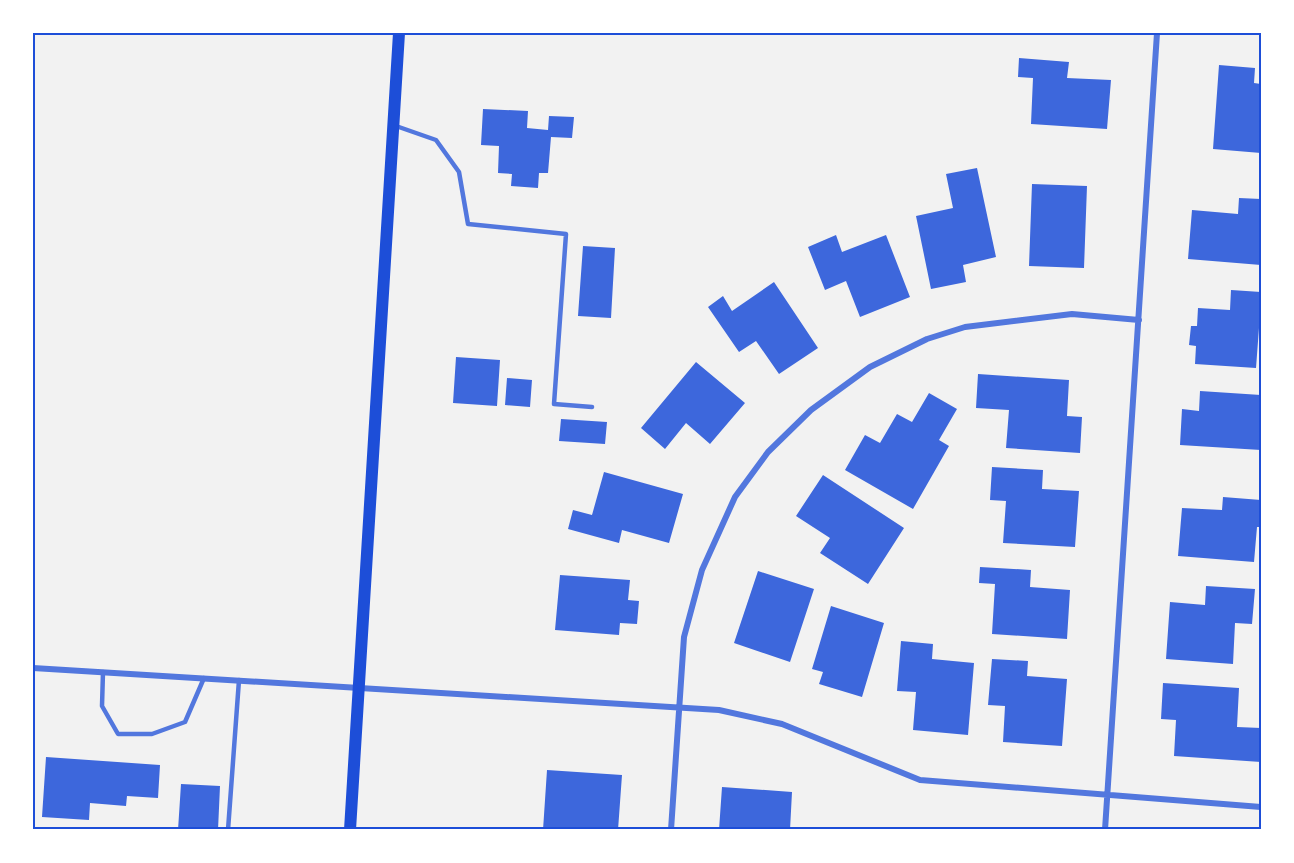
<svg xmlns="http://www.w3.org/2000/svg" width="1294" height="863" viewBox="0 0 1294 863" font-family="Figtree,sans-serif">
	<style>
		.building { fill: #3d67dc }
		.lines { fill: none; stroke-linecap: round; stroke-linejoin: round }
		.service { stroke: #5277de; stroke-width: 4.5 }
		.minor { stroke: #5277de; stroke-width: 6 }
		.secondary { stroke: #1d4ed8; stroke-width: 12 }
		.neatline { fill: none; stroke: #1d4ed8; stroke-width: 2 }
	</style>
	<rect width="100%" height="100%" fill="#f2f2f2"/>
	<!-- building -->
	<path class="building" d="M 1019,58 L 1069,62 L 1067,78 L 1111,80 L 1107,129 L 1031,124 L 1033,78 L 1018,77 Z
		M 1219,65 L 1255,68 L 1254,83 L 1261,84 L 1261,153 L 1213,149 Z
		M 483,109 L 528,111 L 527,128 L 548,130 L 549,116 L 574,117 L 572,138 L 551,137 L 548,173 L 539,173 L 538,188 L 511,186 L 512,174 L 498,173 L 499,146 L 481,145 Z
		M 977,168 L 996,257 L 963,265 L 966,282 L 931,289 L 916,216 L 953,208 L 946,174 Z
		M 1032,184 L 1087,186 L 1084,268 L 1029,266 Z
		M 1239,198 L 1261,199 L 1261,265 L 1188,259 L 1192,210 L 1238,214 Z
		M 836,235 L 842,252 L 886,235 L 910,297 L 860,317 L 846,281 L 825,290 L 808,247 Z
		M 583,246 L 615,248 L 611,318 L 578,316 Z
		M 774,282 L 818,348 L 779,374 L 756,341 L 739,352 L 708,307 L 723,296 L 732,311 Z
		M 1231,290 L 1261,292 L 1261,328 L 1259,328 L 1256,368 L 1195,364 L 1196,346 L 1189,345 L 1191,326 L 1197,326 L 1198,308 L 1230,310 Z
		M 456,357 L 500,360 L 497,406 L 453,403 Z
		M 696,362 L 745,403 L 710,444 L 686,423 L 665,449 L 641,428 Z
		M 978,374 L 1069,380 L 1067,416 L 1082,417 L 1080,453 L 1006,448 L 1009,410 L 976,408 Z
		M 507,378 L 532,380 L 530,407 L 505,405 Z
		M 1200,391 L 1261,395 L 1261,450 L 1180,445 L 1182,409 L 1199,411 Z
		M 929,393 L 957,409 L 939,440 L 949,446 L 913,509 L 845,470 L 865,435 L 880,443 L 897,414 L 912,422 Z
		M 561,419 L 607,422 L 605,444 L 559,441 Z
		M 992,467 L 1043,470 L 1042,489 L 1079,491 L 1075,547 L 1003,543 L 1006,501 L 990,500 Z
		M 604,472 L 683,494 L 669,543 L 622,530 L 619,543 L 568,529 L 573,510 L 592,515 Z
		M 823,475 L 904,528 L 868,584 L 820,553 L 830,538 L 796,516 Z
		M 1223,497 L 1261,500 L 1261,527 L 1257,527 L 1254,562 L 1178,556 L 1182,508 L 1222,510 Z
		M 980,567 L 1031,570 L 1030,587 L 1070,590 L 1067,639 L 992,634 L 995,584 L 979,583 Z
		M 758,571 L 814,589 L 790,662 L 734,643 Z
		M 560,575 L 630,580 L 628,600 L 639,601 L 637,624 L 620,623 L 619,635 L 555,630 Z
		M 1206,586 L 1255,589 L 1252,624 L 1235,623 L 1233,664 L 1166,659 L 1170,602 L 1205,605 Z
		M 831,606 L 884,623 L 862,697 L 819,684 L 823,672 L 812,669 Z
		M 901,641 L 933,644 L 932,659 L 974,663 L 968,735 L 913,730 L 916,692 L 897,691 Z
		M 992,659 L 1028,661 L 1027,676 L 1067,679 L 1062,746 L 1003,742 L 1005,706 L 988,705 Z
		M 1163,683 L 1239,688 L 1237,727 L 1261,728 L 1261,762 L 1174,756 L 1176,720 L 1161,719 Z
		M 46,757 L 160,765 L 158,798 L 127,796 L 126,806 L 90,803 L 89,820 L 42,817 Z
		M 547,770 L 622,775 L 618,830 L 543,830 Z
		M 181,784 L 220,786 L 218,830 L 178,830 Z
		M 722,787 L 792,792 L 790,830 L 719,830 Z"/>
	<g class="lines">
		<!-- service -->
		<path class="service" d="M 396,126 L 436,140 L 459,172 L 468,224 L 566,234 L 554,404 L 592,407
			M 103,672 L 102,706 L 118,734 L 152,734 L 185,722 L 204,678
			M 228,830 L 239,680"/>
		<!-- minor -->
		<path class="minor" d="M 33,668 L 719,710 L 782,724 L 920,780 L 1261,807
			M 671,830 L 684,637 L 702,570 L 735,497 L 768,452 L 811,410 L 870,367 L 927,339 L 965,327 L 1072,314 L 1139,320
			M 1105,830 L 1157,33"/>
		<!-- secondary -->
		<path class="secondary" d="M 350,830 L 399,33"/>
	</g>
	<!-- border -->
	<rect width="1294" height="863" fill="none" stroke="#ffffff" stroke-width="69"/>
	<rect x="34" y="34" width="1226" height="794" class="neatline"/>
</svg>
